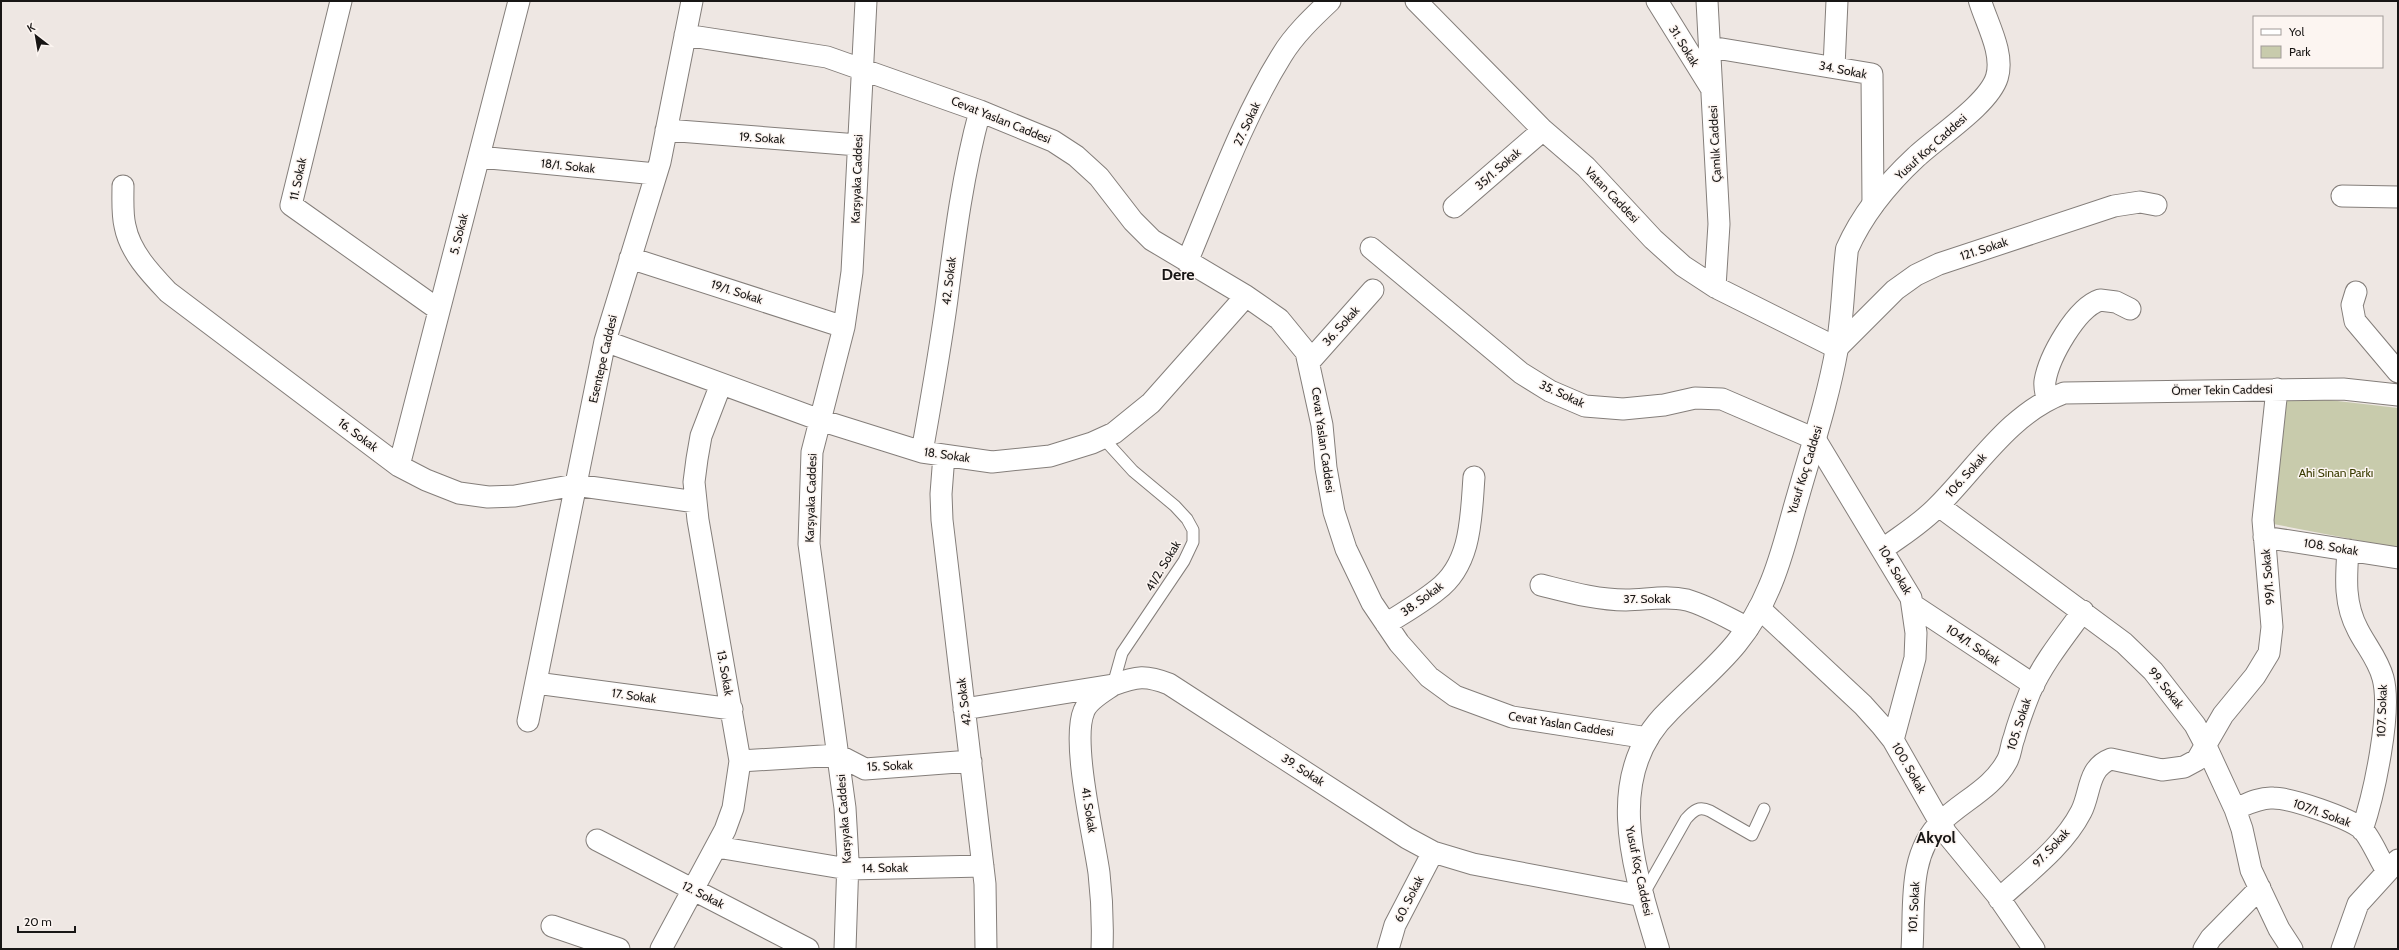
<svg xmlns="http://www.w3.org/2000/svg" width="2399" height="950" viewBox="0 0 2399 950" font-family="Cabin,sans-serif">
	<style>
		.green { fill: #c8cbac }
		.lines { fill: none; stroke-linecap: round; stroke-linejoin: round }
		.lane-casing { stroke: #847e7a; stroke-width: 13 }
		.street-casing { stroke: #847e7a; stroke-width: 23 }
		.secondary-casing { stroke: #847e7a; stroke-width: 24 }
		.lane { stroke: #fff; stroke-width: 11 }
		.street { stroke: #fff; stroke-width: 21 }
		.secondary { stroke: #fff; stroke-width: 22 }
		.labels { text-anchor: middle; stroke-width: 3; stroke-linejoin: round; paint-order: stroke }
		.street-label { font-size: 12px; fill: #181615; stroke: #fcf5f1 }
		.park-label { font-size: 12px; fill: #393b00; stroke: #fcf5f1 }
		.district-label { font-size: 16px; font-weight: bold; fill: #181615; stroke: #fcf5f1 }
	</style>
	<rect width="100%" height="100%" fill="#eee7e3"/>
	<!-- green -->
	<path class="green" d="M 2286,395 L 2398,408 L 2398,548 L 2268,523 Z"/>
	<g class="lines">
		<!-- lane casing -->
		<g class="lane-casing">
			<path id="lane" d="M 1103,438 L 1133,471 L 1175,506 L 1187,519 L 1193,530 L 1193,542 L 1184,561 L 1122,653 L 1113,685
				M 1643,895 L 1686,819 C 1694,810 1699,806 1710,811 L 1752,835 L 1764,809"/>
		</g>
		<!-- street casing -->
		<g class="street-casing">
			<path id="street" d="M 341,1 L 291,205 L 439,310
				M 1416,1 L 1543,130 L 1586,167 L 1653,239 L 1683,266 L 1715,287 L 1837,348 L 1895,290 L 1916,275 L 1939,264 L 2114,206 L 2140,202 L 2156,205
				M 1657,1 L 1711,88
				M 1707,1 L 1719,224 L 1715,287
				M 685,35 L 827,57 L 980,111 L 1053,141 L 1076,156 L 1099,177 L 1133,221 L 1152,240 L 1246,296 L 1279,319 L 1306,352 L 1322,425 L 1326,468 L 1334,512 L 1346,549 L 1372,603 L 1399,643 L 1429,677 L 1455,696 L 1512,717 L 1648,738
				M 1710,47 L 1872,74 L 1873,205
				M 1834,67 L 1837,1
				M 666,130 L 858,145
				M 479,157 L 656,174
				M 123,186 C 123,199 122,214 125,226 C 130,252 150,273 168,292 L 399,466 L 426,480 L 459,493 L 488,497 L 515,496 L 575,485 L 696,502
				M 2342,196 L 2398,197
				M 1454,207 L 1543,130
				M 1371,248 L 1521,373 L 1550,391 L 1585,406 L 1623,409 L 1664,405 L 1695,398 L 1722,399 L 1815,439 L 1911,598 L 1916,633 L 1915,658 L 1893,740
				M 630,258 L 844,327
				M 1187,262 C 1216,193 1242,119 1282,55 C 1294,35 1313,17 1330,1
				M 2356,292 L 2352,305 L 2355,321 L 2398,372
				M 605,341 L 820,420 L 922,452 L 992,462 L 1050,456 L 1092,443 L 1114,433 L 1151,403 L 1246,296
				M 1309,362 L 1373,290
				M 2047,399 C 2046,393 2044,387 2045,381 C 2049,357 2076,308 2100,300 L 2116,302 L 2130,309
				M 922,452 C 931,401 940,351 947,299 C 955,236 963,173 980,111
				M 944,455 L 941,494 L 942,520 L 985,884 L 986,949
				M 399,466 L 519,1
				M 1939,506 L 2124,643 L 2153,671 L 2195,725 L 2204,742 L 2235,809 L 2242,829 L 2251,870 L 2279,929 L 2292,949
				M 2264,537 L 2398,558
				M 1883,549 C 1902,535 1922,523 1938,506 C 1977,467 2010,413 2064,393 L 2343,389 L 2398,395
				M 2348,550 C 2346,578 2344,604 2358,630 C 2366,646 2378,659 2383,678 C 2392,712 2374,795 2362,830
				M 1541,585 C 1569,592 1597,600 1626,600 C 1646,600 1666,595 1687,600 C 1708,606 1728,618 1748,628
				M 1913,605 L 2034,685
				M 1759,608 L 1863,705 L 1881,725 L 1893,740 L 1946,833 L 1997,895 L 2034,949
				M 1386,624 C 1403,613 1421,603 1437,590 C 1472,564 1471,516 1474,477
				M 536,683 L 732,709
				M 964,709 L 1113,685 C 1137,676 1146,675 1169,684 L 1407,838 L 1433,852 L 1473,864 L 1643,896
				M 528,721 L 605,341 L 660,162 L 692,1
				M 740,761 L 838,755 L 865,769 L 971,761
				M 2235,809 C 2247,804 2260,797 2273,798 C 2291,798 2349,818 2362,829 C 2371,838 2379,859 2387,871
				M 597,840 L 808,949
				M 717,847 L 848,869 L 983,866
				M 1999,899 C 2027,873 2063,847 2081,812 C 2091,793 2087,768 2111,759 L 2162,770 L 2184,767 L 2197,760 L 2223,715 L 2255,676 L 2269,653 L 2272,627 L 2263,520 L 2277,389
				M 552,926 L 619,949
				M 661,949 L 725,830 L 733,808 L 740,761 L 698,520 L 694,482 L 697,459 L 701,436 L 721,384
				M 845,949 L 848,860 L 845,808 L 809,544 L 812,452 L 844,327 L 852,272 L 866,1
				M 1102,949 C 1103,923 1102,899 1099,873 C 1094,837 1071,741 1084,711 C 1088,700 1103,692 1113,685
				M 1388,949 L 1395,925 L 1433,852
				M 1912,949 C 1915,907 1907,855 1941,822 C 1962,801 1992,789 2007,761 C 2011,754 2011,745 2014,738 C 2018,723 2024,707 2030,692 C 2043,663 2064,637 2083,611
				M 2204,949 L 2211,938 L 2260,888
				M 2342,949 L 2358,904 L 2398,860"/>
		</g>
		<!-- secondary casing -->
		<g class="secondary-casing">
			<path id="secondary" d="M 1658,949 C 1635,872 1601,776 1669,711 C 1712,668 1745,646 1769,588 C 1782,559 1789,526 1798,496 C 1812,447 1828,399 1837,348 C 1843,316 1843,282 1847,249 C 1862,215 1888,183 1916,157 C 1937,137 1989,104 1997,77 C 2004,53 1987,24 1980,1"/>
		</g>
		<!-- lane -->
		<use href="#lane" class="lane"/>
		<!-- street -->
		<use href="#street" class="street"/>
		<!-- secondary -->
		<use href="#secondary" class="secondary"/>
	</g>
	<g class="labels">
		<!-- street labels -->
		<g class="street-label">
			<text transform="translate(1684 46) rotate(58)" y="4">31. Sokak</text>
			<text transform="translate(1843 70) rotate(11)" y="4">34. Sokak</text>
			<text transform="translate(1001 120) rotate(22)" y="4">Cevat Yaslan Caddesi</text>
			<text transform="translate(1247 124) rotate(-65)" y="4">27. Sokak</text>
			<text transform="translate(762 138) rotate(4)" y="4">19. Sokak</text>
			<text transform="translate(1715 144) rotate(-93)" y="4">Çamlık Caddesi</text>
			<text transform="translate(1931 147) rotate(-42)" y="4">Yusuf Koç Caddesi</text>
			<text transform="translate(568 166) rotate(6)" y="4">18/1. Sokak</text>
			<text transform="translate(1498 169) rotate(-41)" y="4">35/1. Sokak</text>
			<text transform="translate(298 179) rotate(-78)" y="4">11. Sokak</text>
			<text transform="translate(857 179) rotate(-88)" y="4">Karşıyaka Caddesi</text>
			<text transform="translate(1612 195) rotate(46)" y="4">Vatan Caddesi</text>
			<text transform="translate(459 234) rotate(-76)" y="4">5. Sokak</text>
			<text transform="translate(1984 249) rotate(-18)" y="4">121. Sokak</text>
			<text transform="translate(949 281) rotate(-83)" y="4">42. Sokak</text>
			<text transform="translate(737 292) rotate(18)" y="4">19/1. Sokak</text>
			<text transform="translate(1341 326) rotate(-48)" y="4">36. Sokak</text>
			<text transform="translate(603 359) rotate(-77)" y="4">Esentepe Caddesi</text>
			<text transform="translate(2222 390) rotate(-1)" y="4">Ömer Tekin Caddesi</text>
			<text transform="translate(1562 394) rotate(25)" y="4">35. Sokak</text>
			<text transform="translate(358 435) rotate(37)" y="4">16. Sokak</text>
			<text transform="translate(1323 440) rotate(82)" y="4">Cevat Yaslan Caddesi</text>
			<text transform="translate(947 455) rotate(8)" y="4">18. Sokak</text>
			<text transform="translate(1805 470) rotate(-73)" y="4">Yusuf Koç Caddesi</text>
			<text transform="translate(1966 475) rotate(-48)" y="4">106. Sokak</text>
			<text transform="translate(811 498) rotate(-88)" y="4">Karşıyaka Caddesi</text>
			<text transform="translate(2331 547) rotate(9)" y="4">108. Sokak</text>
			<text transform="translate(1163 566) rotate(-59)" y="4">41/2. Sokak</text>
			<text transform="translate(1895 570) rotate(60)" y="4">104. Sokak</text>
			<text transform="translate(2268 577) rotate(-95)" y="4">99/1. Sokak</text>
			<text transform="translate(1422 599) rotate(-36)" y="4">38. Sokak</text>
			<text x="1647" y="603">37. Sokak</text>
			<text transform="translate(1973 645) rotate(34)" y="4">104/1. Sokak</text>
			<text transform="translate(725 673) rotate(80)" y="4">13. Sokak</text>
			<text transform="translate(2166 688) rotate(51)" y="4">99. Sokak</text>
			<text transform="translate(634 696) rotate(8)" y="4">17. Sokak</text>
			<text transform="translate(964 702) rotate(-97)" y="4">42. Sokak</text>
			<text transform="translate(2382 711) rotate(-88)" y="4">107. Sokak</text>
			<text transform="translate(1561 724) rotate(9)" y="4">Cevat Yaslan Caddesi</text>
			<text transform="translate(2019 724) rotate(-72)" y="4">105. Sokak</text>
			<text transform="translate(890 766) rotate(-2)" y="4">15. Sokak</text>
			<text transform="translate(1909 768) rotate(60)" y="4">100. Sokak</text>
			<text transform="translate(1303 770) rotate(33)" y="4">39. Sokak</text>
			<text transform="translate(1089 810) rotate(81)" y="4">41. Sokak</text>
			<text transform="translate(2322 813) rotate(20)" y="4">107/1. Sokak</text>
			<text transform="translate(844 819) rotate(-94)" y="4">Karşıyaka Caddesi</text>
			<text transform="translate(2051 848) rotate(-47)" y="4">97. Sokak</text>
			<text transform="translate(885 868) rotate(-1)" y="4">14. Sokak</text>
			<text transform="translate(1639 871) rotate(78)" y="4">Yusuf Koç Caddesi</text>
			<text transform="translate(703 895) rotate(27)" y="4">12. Sokak</text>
			<text transform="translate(1409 899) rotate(-63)" y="4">60. Sokak</text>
			<text transform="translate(1914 907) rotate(-87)" y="4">101. Sokak</text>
		</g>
		<!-- park labels -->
		<g class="park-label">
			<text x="2336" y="477">Ahi Sinan Parkı</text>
		</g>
		<!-- district labels -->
		<g class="district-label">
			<text x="1178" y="280">Dere</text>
			<text x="1936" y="843">Akyol</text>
		</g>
	</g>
	<!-- border -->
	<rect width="2399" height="950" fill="none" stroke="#181615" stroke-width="4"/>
	<!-- legend -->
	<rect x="2253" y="16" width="130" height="52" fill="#fcf5f1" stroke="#a19c99"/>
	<rect x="2261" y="29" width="20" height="6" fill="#ffffff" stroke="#a19c99"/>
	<text x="2289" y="36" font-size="12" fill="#181615">Yol</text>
	<rect x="2261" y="46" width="20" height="12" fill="#c8cbac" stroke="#a19c99"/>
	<text x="2289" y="56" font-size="12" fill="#181615">Park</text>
	<!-- north arrow -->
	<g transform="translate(36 36) rotate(329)" stroke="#fcf5f1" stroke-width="3" paint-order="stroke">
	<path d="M0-3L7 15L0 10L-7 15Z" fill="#181615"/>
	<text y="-6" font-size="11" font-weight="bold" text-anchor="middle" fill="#181615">K</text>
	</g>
	<!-- scale -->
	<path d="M18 926v6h57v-6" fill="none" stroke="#181615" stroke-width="2"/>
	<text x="24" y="926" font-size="12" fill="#181615" stroke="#fcf5f1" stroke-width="3" paint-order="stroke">20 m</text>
</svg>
